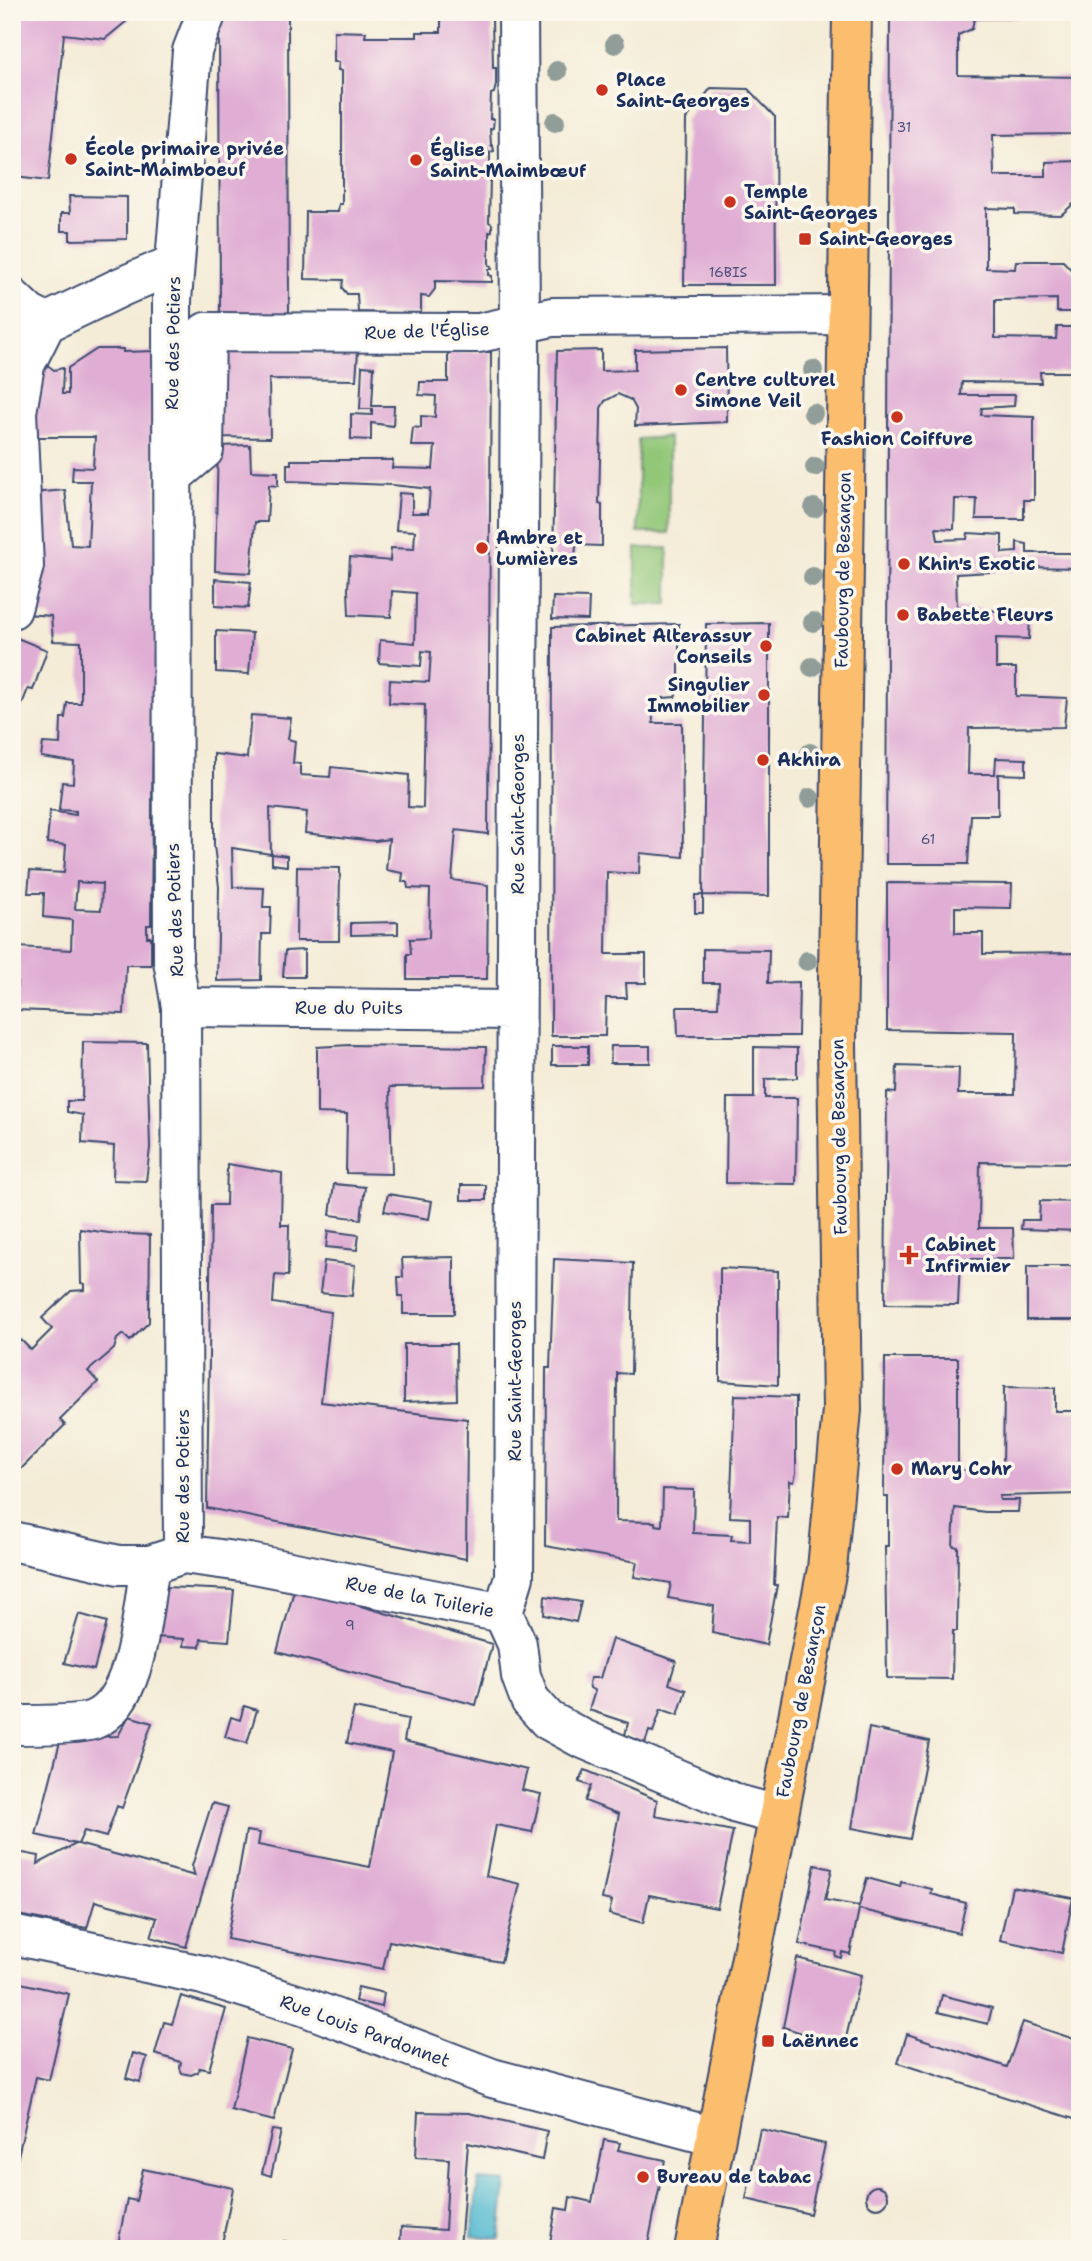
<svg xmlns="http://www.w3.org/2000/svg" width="1092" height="2261" viewBox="0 0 1092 2261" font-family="'Shantell Sans',sans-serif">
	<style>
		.green { fill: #92c778; stroke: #567b6b; stroke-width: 2 }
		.water { fill: #50b8cf; stroke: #367496; stroke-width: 2 }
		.building { fill: #e0add4; fill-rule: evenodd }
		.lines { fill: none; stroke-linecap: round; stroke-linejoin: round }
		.minor-casing { stroke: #3c4b70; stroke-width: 42 }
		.major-casing { stroke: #3c4b70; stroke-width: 42 }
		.minor { stroke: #fff; stroke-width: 38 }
		.major { stroke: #fbbd6e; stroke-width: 38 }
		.tree { fill: #909d99 }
		.poi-dot { fill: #c8321e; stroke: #fbf7ec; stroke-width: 2.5 }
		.labels { text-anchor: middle; stroke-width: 7; stroke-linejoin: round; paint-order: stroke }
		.number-label { font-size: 14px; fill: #4c4e7c }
		.poi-label { font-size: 18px; font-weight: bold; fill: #1b2f5e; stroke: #fbf7ec; text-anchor: start }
		.street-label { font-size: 18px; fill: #1b2f5e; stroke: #fbf7ec }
	</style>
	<rect width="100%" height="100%" fill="#fbf7ec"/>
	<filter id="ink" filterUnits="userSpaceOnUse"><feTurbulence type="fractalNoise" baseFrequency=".0143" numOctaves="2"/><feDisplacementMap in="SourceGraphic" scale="14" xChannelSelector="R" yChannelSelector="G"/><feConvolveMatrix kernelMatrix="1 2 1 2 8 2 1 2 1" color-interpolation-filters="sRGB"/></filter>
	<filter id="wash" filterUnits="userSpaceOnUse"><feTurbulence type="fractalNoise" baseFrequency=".00686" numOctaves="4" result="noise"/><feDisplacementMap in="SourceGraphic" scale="28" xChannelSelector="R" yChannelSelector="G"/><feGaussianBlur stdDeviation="1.57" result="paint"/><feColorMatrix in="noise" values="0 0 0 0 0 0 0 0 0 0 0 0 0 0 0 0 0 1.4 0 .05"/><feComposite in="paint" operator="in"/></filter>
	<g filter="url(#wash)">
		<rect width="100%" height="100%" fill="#f4ecd7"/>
		<!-- green -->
		<path class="green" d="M 669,437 L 669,533 L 638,533 L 638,439 Z
			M 636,548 L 668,548 L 668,604 L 636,604 Z"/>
		<!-- water -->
		<path class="water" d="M 478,2180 L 506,2182 L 500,2239 L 472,2236 Z"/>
		<g id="blocks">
			<!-- building -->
			<path class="building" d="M 37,12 L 138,12 L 105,39 L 64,34 L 48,181 L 15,177 L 18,146 L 12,145 L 12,36 L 15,13 L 36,15 Z
				M 441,12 L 496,12 L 496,17 L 492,18 L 493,68 L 496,68 L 496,85 L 494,93 L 491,94 L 490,119 L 494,119 L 493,128 L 490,129 L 491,145 L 493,146 L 494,151 L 490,152 L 490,168 L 493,168 L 493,177 L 490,177 L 489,222 L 492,224 L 492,231 L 489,232 L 489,265 L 492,266 L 492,269 L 489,269 L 489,275 L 492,276 L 492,282 L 435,281 L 435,289 L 429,297 L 421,296 L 421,314 L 358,312 L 357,294 L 347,294 L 342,288 L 343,280 L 305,279 L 306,212 L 338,212 L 339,204 L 342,204 L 342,71 L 338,70 L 339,62 L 334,62 L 334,31 L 366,32 L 365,37 L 417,37 L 417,32 L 441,32 Z
				M 890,12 L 1019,12 L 1019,18 L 974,19 L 972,29 L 958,35 L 958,75 L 1080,77 L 1080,134 L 993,135 L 994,176 L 1046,176 L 1046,162 L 1080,161 L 1080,198 L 1061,215 L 1015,214 L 1015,209 L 986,208 L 986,268 L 1015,269 L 1016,261 L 1063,261 L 1080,279 L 1080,312 L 1057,312 L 1057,299 L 995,300 L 995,338 L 1056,339 L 1057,327 L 1080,327 L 1080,372 L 1040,372 L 1041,383 L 962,382 L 961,395 L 1015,395 L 1014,406 L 982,408 L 981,415 L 1034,417 L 1034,500 L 1024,500 L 1024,519 L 976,519 L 977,499 L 955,499 L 954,529 L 936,528 L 938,540 L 967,539 L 968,533 L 1002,535 L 1002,553 L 1017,552 L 1017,542 L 1027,544 L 1027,553 L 1080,553 L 1080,568 L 1027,567 L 1027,570 L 956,574 L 957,607 L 1030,614 L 1029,639 L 996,638 L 996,668 L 1016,668 L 1016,696 L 1067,698 L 1064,727 L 969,728 L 968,774 L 995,774 L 996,758 L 1026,759 L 1026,775 L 998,774 L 998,815 L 971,815 L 968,864 L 886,864 Z
				M 219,17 L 288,17 L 289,316 L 220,316 Z
				M 711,88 L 748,89 L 775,117 L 776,285 L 684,285 L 686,119 Z
				M 69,196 L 127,197 L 127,239 L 70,240 L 70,231 L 61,231 L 61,213 L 70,213 Z
				M 219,348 L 296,348 L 296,352 L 358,351 L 356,380 L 269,379 L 270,438 L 220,437 Z
				M 726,348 L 727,422 L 635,426 L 636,409 L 631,400 L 618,394 L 605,401 L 601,408 L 601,418 L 599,504 L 602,505 L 602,546 L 576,545 L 575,562 L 553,561 L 557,351 L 601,350 L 601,371 L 635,370 L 635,350 Z
				M 97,349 L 123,349 L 123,352 L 156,351 L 155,702 L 153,702 L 151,925 L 147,925 L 147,937 L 151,937 L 151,965 L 126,965 L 124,1014 L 16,1010 L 18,947 L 71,950 L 72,920 L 43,917 L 44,893 L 28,893 L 30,871 L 64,873 L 66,845 L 47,843 L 50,811 L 76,815 L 76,811 L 59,810 L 62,782 L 73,783 L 74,762 L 41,757 L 43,743 L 60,744 L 61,718 L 65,718 L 67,703 L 81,703 L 81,642 L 53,641 L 51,616 L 26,614 L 33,493 L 65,490 L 71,545 L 88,546 L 91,481 L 72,481 L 73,467 L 93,468 L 95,437 L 32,437 L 42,361 L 54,370 L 63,368 L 62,394 L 68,394 L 68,368 ZM 77,882 L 102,884 L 101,910 L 75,909 Z
				M 448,352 L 491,352 L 488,834 L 456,830 L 452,880 L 488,885 L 487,979 L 407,979 L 407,954 L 411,954 L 410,939 L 429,938 L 430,889 L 408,888 L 407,882 L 402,882 L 403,873 L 386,870 L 389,839 L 375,841 L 305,833 L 307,812 L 270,808 L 271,854 L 232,848 L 233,887 L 264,888 L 263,907 L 271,907 L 270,934 L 262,934 L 261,980 L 217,981 L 219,887 L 214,845 L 214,754 L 247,758 L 251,715 L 291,718 L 288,739 L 295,741 L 293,763 L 300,764 L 300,775 L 330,777 L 331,767 L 409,775 L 408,807 L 423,808 L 425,705 L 389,703 L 390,680 L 429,682 L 431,652 L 422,651 L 421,666 L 379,663 L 380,640 L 415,643 L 416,593 L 392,591 L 391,617 L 349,615 L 348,589 L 350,557 L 390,561 L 391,548 L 414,549 L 415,531 L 396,530 L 399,493 L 412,494 L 412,513 L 428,513 L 430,489 L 392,485 L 287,481 L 287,464 L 291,464 L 291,460 L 393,460 L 392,468 L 433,469 L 435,446 L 411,446 L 413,427 L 421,428 L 421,416 L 435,417 L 436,396 L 419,395 L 420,382 L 448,382 Z
				M 362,366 L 374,367 L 372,406 L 394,406 L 393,426 L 371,423 L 371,440 L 351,439 L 351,414 L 372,415 L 372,409 L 360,409 Z
				M 250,445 L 251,471 L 278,472 L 278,486 L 269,485 L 267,522 L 255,522 L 251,573 L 215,571 L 218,446 Z
				M 215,579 L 251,582 L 248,608 L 215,606 Z
				M 553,597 L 589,598 L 588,620 L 552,619 Z
				M 769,623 L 769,896 L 703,895 L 703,913 L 695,913 L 695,895 L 703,895 L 706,624 Z
				M 679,624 L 679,687 L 675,697 L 652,699 L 653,723 L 682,723 L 683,857 L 640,853 L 639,874 L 607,872 L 606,954 L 646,954 L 646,983 L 626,983 L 627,998 L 606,998 L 605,1036 L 551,1036 L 552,627 Z
				M 216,631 L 252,633 L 249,674 L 216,672 Z
				M 17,638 L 47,650 L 33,690 L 28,689 L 19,712 L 12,710 L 12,649 Z
				M 272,854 L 287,856 L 287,866 L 272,864 Z
				M 297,867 L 340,868 L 339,941 L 296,941 Z
				M 887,883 L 1012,884 L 1011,908 L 955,907 L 955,933 L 983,933 L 983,954 L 1080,953 L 1080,1163 L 980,1162 L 979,1228 L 1013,1228 L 1014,1255 L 1013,1259 L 960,1259 L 958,1305 L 885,1304 L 887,1092 L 896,1093 L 897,1066 L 959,1068 L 958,1094 L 1015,1094 L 1016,1032 L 887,1030 Z
				M 398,922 L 398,934 L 351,935 L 351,923 Z
				M 703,949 L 769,950 L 768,983 L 799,982 L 798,1036 L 678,1036 L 677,1007 L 718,1007 L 719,983 L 703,983 Z
				M 304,950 L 304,977 L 283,977 L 285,951 Z
				M 83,1042 L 147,1043 L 150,1148 L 146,1181 L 113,1180 L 114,1146 L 82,1143 L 83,1115 L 67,1112 L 67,1101 L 82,1101 Z
				M 350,1045 L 486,1047 L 485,1086 L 390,1087 L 392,1174 L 346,1173 L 347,1114 L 317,1113 L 317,1047 Z
				M 552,1046 L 588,1046 L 588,1065 L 552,1065 Z
				M 611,1046 L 650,1046 L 650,1063 L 610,1063 Z
				M 754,1047 L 797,1048 L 797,1078 L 765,1079 L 765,1098 L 797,1098 L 796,1184 L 726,1183 L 727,1098 L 754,1098 Z
				M 12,1084 L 17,1084 L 15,1105 L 12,1104 Z
				M 227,1164 L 282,1173 L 281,1225 L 289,1225 L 288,1276 L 275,1275 L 273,1303 L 331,1312 L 321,1402 L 467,1419 L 466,1559 L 207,1508 L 211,1205 L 226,1205 Z
				M 334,1184 L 365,1187 L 361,1219 L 330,1215 Z
				M 461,1185 L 486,1185 L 486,1200 L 461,1200 Z
				M 388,1194 L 432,1201 L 429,1219 L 384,1211 Z
				M 1040,1201 L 1080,1202 L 1080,1231 L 1021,1229 L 1022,1220 L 1039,1220 Z
				M 80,1229 L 109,1233 L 150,1235 L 149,1322 L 130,1341 L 123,1334 L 117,1339 L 114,1349 L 88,1371 L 98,1382 L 60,1420 L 65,1425 L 12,1478 L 12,1349 L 21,1340 L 31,1350 L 52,1329 L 42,1318 L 71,1291 L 85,1290 L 85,1284 L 81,1283 Z
				M 328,1231 L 359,1235 L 357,1250 L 326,1247 Z
				M 454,1257 L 454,1314 L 403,1314 L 403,1296 L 399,1296 L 398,1277 L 403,1277 L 402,1258 Z
				M 554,1259 L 633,1263 L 631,1374 L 617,1373 L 616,1521 L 655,1522 L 655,1525 L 662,1526 L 663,1489 L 694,1490 L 693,1533 L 732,1535 L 731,1540 L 750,1541 L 750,1518 L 730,1517 L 735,1395 L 796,1397 L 796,1473 L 794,1482 L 790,1481 L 788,1518 L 777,1517 L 774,1585 L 777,1585 L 766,1645 L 712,1633 L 714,1606 L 668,1598 L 671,1583 L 634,1577 L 637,1562 L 545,1546 L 546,1368 L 550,1368 Z
				M 324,1261 L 355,1265 L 352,1296 L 320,1293 Z
				M 1027,1266 L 1080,1266 L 1080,1320 L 1027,1320 Z
				M 720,1268 L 778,1271 L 778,1385 L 720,1381 Z
				M 404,1344 L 456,1344 L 457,1400 L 404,1402 Z
				M 885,1358 L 958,1358 L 958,1470 L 1003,1469 L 1004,1387 L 1055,1388 L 1055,1411 L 1080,1411 L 1080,1494 L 999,1496 L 1000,1500 L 1019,1500 L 1018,1512 L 985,1512 L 955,1508 L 953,1546 L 958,1547 L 957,1631 L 953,1631 L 952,1679 L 887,1678 L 885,1546 L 888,1546 L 888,1497 L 884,1497 Z
				M 164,1587 L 234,1590 L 229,1641 L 201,1639 L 200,1647 L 183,1646 L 184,1639 L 156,1637 Z
				M 295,1587 L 492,1644 L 476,1705 L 277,1652 Z
				M 545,1596 L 581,1602 L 576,1622 L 544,1615 Z
				M 79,1614 L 107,1622 L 94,1670 L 64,1663 Z
				M 612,1639 L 676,1661 L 669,1684 L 686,1690 L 678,1715 L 661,1709 L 653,1732 L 649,1731 L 645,1743 L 625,1735 L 628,1723 L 589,1710 L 595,1691 L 590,1688 L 589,1682 L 591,1678 L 600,1678 Z
				M 244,1706 L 257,1710 L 247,1743 L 225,1737 L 231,1717 L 240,1720 Z
				M 354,1708 L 408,1719 L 404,1741 L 527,1770 L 522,1790 L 541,1794 L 532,1832 L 496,1825 L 486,1876 L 520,1884 L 501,1962 L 389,1941 L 383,1969 L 227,1939 L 246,1831 L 260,1833 L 258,1845 L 370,1867 L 392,1752 L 347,1743 Z
				M 129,1716 L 152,1723 L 122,1808 L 117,1806 L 106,1837 L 84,1831 L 78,1844 L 195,1876 L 192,1866 L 212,1803 L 228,1807 L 186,1947 L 151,1937 L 157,1918 L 95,1901 L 87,1928 L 12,1914 L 12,1851 L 39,1856 L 38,1864 L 76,1844 L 36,1835 L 61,1738 L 118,1736 Z
				M 869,1728 L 929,1741 L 910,1839 L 852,1828 Z
				M 585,1770 L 657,1800 L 655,1816 L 733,1831 L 717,1908 L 649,1895 L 643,1923 L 609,1914 L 612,1901 L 602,1899 L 619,1814 L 585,1801 L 591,1786 L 579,1782 Z
				M 815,1865 L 832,1869 L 825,1900 L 859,1906 L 867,1878 L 900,1887 L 901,1882 L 932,1889 L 931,1894 L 966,1903 L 959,1933 L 859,1909 L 850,1954 L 842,1952 L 841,1958 L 835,1956 L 836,1952 L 799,1944 Z
				M 1012,1887 L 1073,1898 L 1062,1953 L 1000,1940 Z
				M 797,1958 L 861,1975 L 844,2046 L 783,2027 Z
				M 12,1981 L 69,1994 L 49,2080 L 36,2077 L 13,2178 Z
				M 358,1987 L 384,1993 L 382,2007 L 355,2001 Z
				M 942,1995 L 992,2008 L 988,2024 L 938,2012 Z
				M 181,1996 L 226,2009 L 209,2070 L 199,2068 L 198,2072 L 191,2075 L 182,2073 L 180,2068 L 181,2062 L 155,2054 L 164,2022 L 172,2024 Z
				M 1023,2022 L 1080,2041 L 1080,2110 L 1077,2120 L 898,2063 L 907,2034 L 1007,2067 Z
				M 247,2038 L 292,2049 L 274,2121 L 231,2110 Z
				M 133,2053 L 147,2057 L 140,2082 L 126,2078 Z
				M 418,2112 L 469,2113 L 547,2131 L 542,2160 L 468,2143 L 460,2249 L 400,2249 L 401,2227 L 445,2230 L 449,2159 L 416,2157 Z
				M 760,2129 L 825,2144 L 810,2214 L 746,2199 Z
				M 272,2130 L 281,2131 L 271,2176 L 262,2173 Z
				M 604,2140 L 620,2143 L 618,2150 L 665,2160 L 647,2249 L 549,2249 L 556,2208 L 568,2210 L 570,2197 L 592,2202 Z
				M 143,2169 L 233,2188 L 221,2249 L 117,2249 L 127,2199 L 136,2201 Z
				M866 2197a11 11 0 1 1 22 0a11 11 0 1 1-22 0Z
				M 284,2241 L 312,2248 L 312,2249 L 282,2249 Z"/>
		</g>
	</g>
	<g filter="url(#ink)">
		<use href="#blocks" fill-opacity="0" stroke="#3c4b70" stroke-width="2"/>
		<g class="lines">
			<!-- minor casing -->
			<g class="minor-casing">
				<path id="minor" d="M 12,298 L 29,314 L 46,323
					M 173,476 L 204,450 L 206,332 L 479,333 L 552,317 L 846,315
					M 12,609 L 24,566 L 17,412 L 25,365 L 46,323 L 121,287 L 174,264
					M 181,1007 L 516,1010
					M 12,1541 L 119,1565 L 150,1565 L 183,1554 L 249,1563 L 503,1613
					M 183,1554 L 181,1007 L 173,961 L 172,300 L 192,51 L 207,12
					M 503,1613 L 514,1577 L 520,324 L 518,12
					M 503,1613 L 517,1644 L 521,1676 L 530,1700 L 548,1720 L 581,1738 L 737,1804 L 778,1815
					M 12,1725 C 28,1725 80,1725 93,1720 C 139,1702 142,1608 150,1565
					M 12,1935 L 203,1975 L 303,2006 L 492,2078 L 715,2137"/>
			</g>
			<!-- major casing -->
			<g class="major-casing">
				<path id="major" d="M 694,2249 L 827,1569 L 842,1410 L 837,1044 L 852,12"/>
			</g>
			<!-- minor -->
			<use href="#minor" class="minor"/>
			<!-- major -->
			<use href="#major" class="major"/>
		</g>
		<!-- trees -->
		<g class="tree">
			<circle cx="615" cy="44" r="10"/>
			<circle cx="557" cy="71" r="10"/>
			<circle cx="555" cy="122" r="10"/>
			<circle cx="813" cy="370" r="10"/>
			<circle cx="813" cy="413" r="10"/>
			<circle cx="815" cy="467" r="10"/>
			<circle cx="814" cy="508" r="10"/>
			<circle cx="813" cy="577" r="10"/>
			<circle cx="813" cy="622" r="10"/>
			<circle cx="812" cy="667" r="10"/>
			<circle cx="810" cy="753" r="10"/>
			<circle cx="810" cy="798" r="10"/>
			<circle cx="807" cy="961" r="10"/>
		</g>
	</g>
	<!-- markers -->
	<g class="poi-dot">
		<circle cx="602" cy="90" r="7"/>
		<circle cx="71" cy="159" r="7"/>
		<circle cx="416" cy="160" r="7"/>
		<circle cx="730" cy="202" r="7"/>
		<rect x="798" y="232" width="14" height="14" rx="3.5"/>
		<circle cx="681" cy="390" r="7"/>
		<circle cx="897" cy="417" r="7"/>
		<circle cx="482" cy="548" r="7"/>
		<circle cx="904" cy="564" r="7"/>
		<circle cx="903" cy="615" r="7"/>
		<circle cx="766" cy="646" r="7"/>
		<circle cx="764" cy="695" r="7"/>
		<circle cx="763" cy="760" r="7"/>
		<path d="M905.5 1244.5h7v7h7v7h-7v7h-7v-7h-7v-7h7z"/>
		<circle cx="897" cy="1469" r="7"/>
		<rect x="761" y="2034" width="14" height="14" rx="3.5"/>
		<circle cx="643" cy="2177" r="7"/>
	</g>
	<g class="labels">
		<!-- number labels -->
		<g class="number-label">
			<text x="904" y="132">31</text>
			<text x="728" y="277">16BIS</text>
			<text x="928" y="844">61</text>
			<text x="350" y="1630">9</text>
		</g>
		<!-- poi labels -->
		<g class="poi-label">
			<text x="616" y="86">Place<tspan x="616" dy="21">Saint-Georges</tspan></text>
			<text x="85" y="155">École primaire privée<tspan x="85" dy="21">Saint-Maimboeuf</tspan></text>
			<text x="430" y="156">Église<tspan x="430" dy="21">Saint-Maimbœuf</tspan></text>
			<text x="744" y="198">Temple<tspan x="744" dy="21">Saint-Georges</tspan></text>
			<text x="819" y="245">Saint-Georges</text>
			<text x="695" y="386">Centre culturel<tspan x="695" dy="21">Simone Veil</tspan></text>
			<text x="897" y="445" text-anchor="middle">Fashion Coiffure</text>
			<text x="496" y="544">Ambre et<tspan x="496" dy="21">Lumières</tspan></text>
			<text x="918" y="570">Khin's Exotic</text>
			<text x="917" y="621">Babette Fleurs</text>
			<text x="752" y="642" text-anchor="end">Cabinet Alterassur<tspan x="752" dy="21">Conseils</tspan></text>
			<text x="750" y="691" text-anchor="end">Singulier<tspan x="750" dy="21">Immobilier</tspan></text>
			<text x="777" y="766">Akhira</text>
			<text x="925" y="1251">Cabinet<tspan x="925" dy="21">Infirmier</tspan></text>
			<text x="911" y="1475">Mary Cohr</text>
			<text x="782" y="2047">Laënnec</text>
			<text x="657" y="2183">Bureau de tabac</text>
		</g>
		<!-- street labels -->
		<g class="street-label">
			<text transform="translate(427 331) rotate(-2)" y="6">Rue de l'Église</text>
			<text transform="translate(173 343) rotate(-89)" y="6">Rue des Potiers</text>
			<text transform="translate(843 570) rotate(-89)" y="6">Faubourg de Besançon</text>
			<text transform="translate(518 814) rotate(-90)" y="6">Rue Saint-Georges</text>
			<text transform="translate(175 910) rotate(-92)" y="6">Rue des Potiers</text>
			<text x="349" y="1014">Rue du Puits</text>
			<text transform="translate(839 1137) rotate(-91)" y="6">Faubourg de Besançon</text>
			<text transform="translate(515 1381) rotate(-90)" y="6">Rue Saint-Georges</text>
			<text transform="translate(183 1476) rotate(-90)" y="6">Rue des Potiers</text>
			<text transform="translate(420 1597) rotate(11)" y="6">Rue de la Tuilerie</text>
			<text transform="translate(801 1701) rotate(-79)" y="6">Faubourg de Besançon</text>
			<text transform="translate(365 2031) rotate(20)" y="6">Rue Louis Pardonnet</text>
		</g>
	</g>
	<!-- margin -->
	<rect width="1092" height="2261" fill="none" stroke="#fbf7ec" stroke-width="42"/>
</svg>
